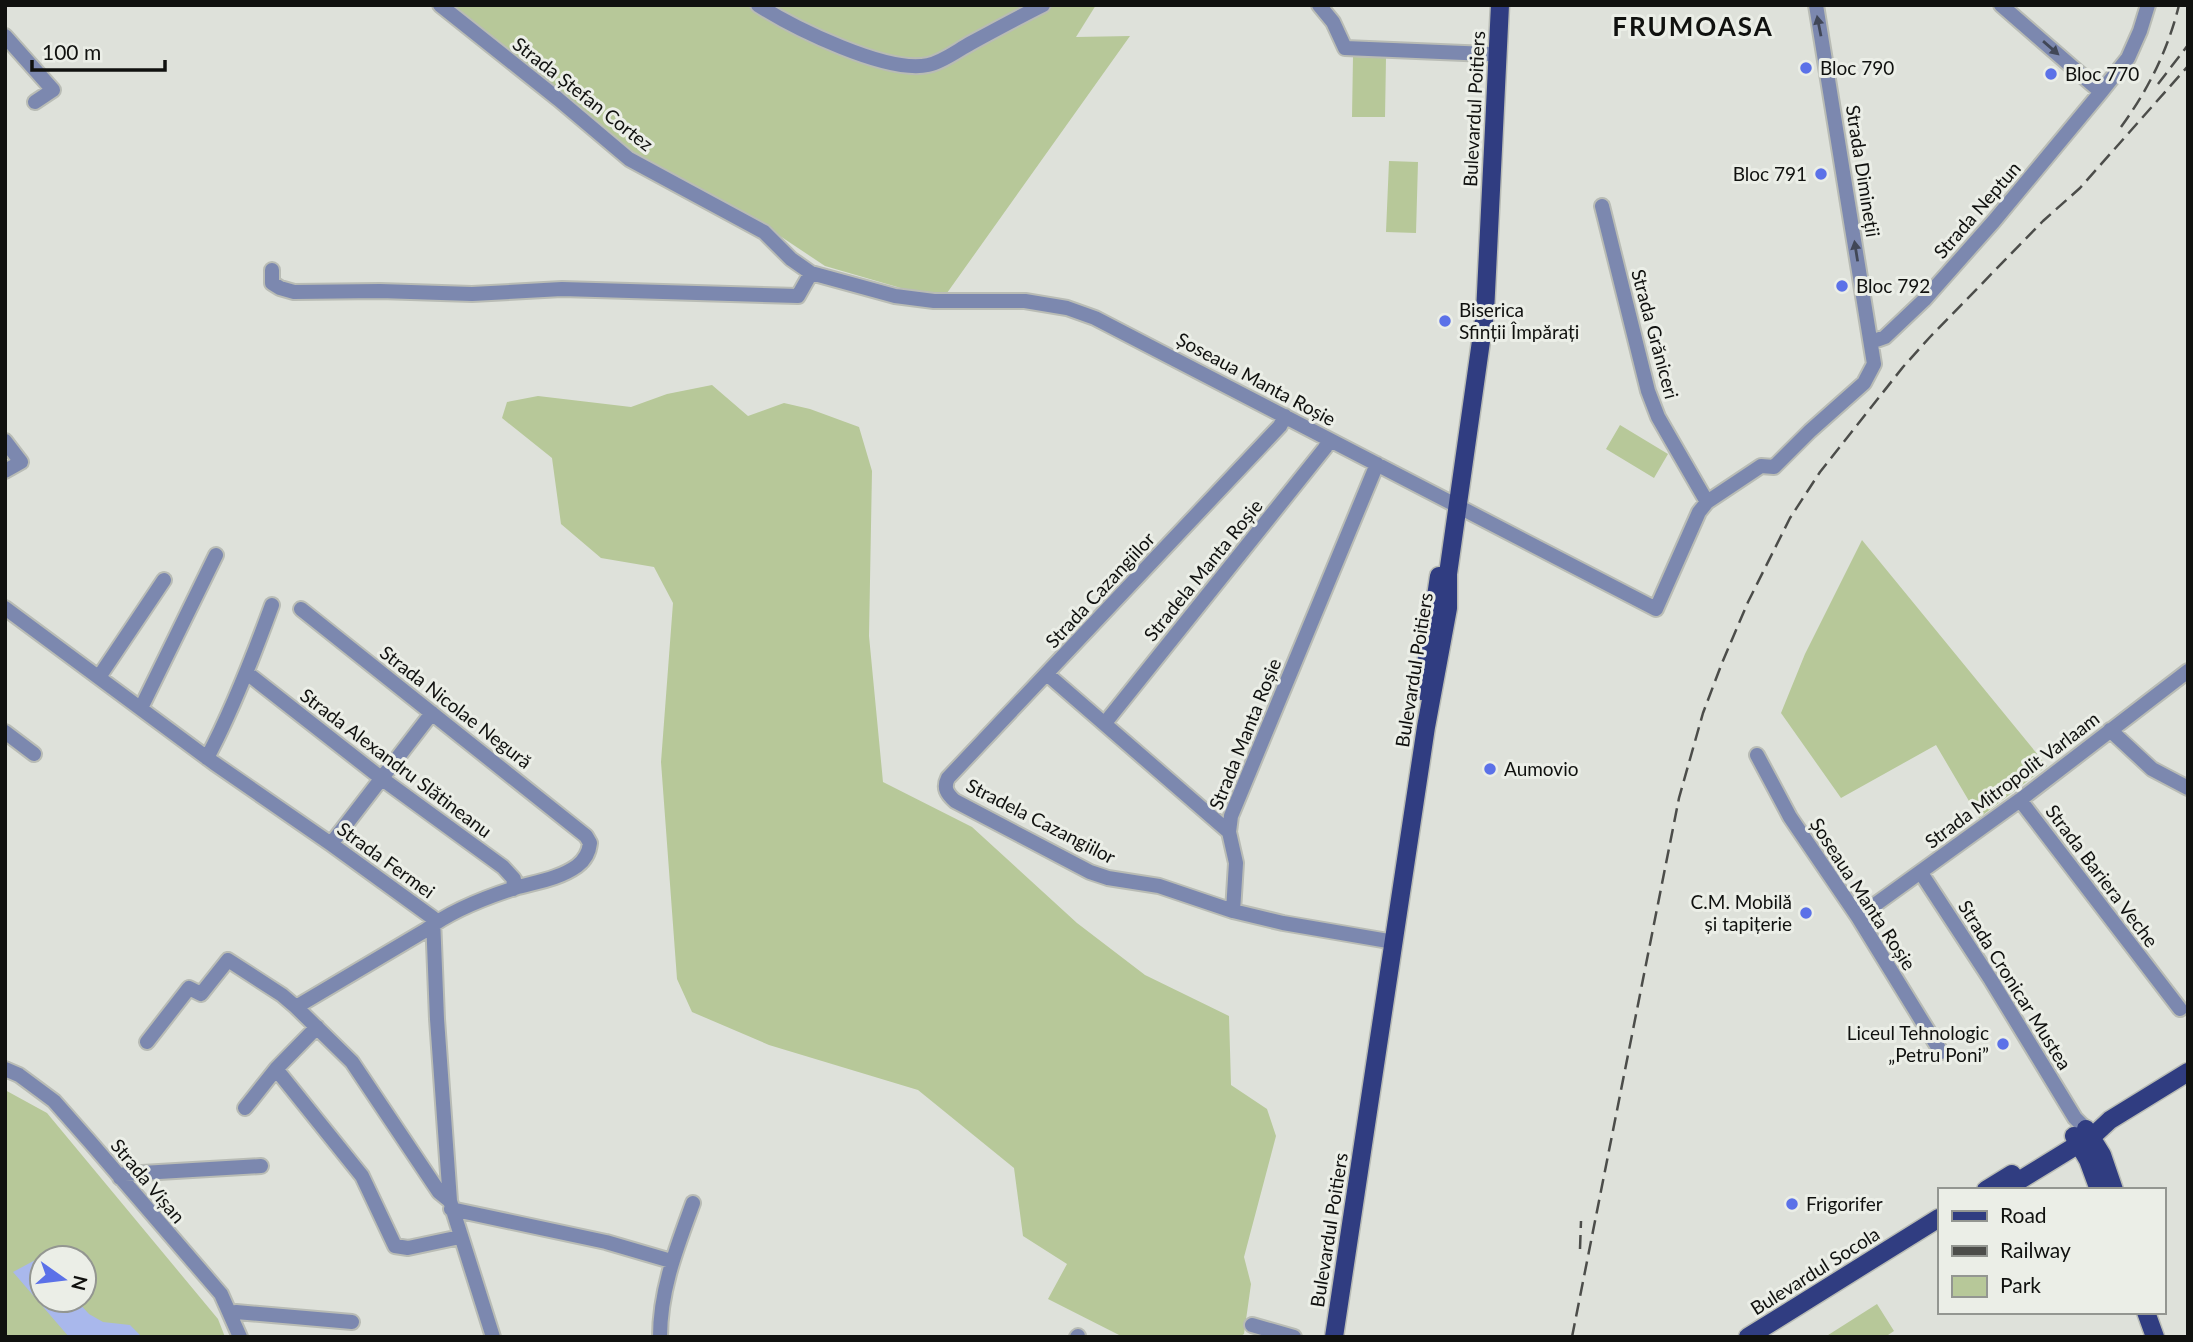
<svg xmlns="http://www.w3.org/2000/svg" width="2193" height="1342" viewBox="0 0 2193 1342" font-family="Lato,sans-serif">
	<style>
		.green { fill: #b7c899; fill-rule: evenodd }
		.water { fill: #a9b8ec }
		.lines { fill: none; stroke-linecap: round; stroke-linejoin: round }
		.minor-casing { stroke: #b9bcb5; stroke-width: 18 }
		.major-casing { stroke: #b9bcb5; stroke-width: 21 }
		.minor { stroke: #7c88af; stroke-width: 14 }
		.major { stroke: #303d81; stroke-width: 18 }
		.rail { stroke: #4c4d4a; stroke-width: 2.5; stroke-dasharray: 14 7; stroke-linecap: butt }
		.oneway { fill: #414757 }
		.poi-dot { fill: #5b71e8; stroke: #ebeee7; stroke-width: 2.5 }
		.labels { text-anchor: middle; stroke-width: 6; stroke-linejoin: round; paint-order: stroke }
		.poi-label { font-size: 19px; fill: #10110f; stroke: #ebeee7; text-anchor: start }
		.street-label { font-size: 19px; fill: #10110f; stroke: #ebeee7 }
		.district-label { font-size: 26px; font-weight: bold; letter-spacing: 2px; fill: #10110f; stroke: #ebeee7 }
	</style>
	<rect width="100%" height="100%" fill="#dee1da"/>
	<!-- green -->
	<path class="green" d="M 448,5 L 1096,5 L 1076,37 L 1130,36 L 942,300 L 825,266 L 747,214 L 628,159 Z
		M 1353,57 L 1386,58 L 1385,117 L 1352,117 Z
		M 1389,161 L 1418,162 L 1416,233 L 1386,232 Z
		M 712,385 L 748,416 L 784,403 L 810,409 L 859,427 L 872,471 L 869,636 L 883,782 L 972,827 L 1077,923 L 1145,975 L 1229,1016 L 1231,1085 L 1267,1109 L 1276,1136 L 1244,1257 L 1251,1284 L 1244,1334 L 1239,1337 L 1123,1337 L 1048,1299 L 1067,1264 L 1023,1236 L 1014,1168 L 918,1090 L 769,1045 L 692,1012 L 677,979 L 661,762 L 673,603 L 654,567 L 601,558 L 561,524 L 552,458 L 502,418 L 507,402 L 538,396 L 631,407 L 667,394 Z
		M 1620,425 L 1668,454 L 1654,478 L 1606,449 Z
		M 1862,540 L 2047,766 L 1979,818 L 1936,745 L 1841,798 L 1781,713 L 1805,654 Z
		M 5,1090 L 47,1113 L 218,1319 L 225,1337 L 5,1337 ZM 42,1258 L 84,1258 L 84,1300 L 42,1300 Z
		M 1877,1304 L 1894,1331 L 1885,1337 L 1825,1337 Z"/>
	<!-- water -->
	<path class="water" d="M 39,1258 L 42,1262 L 42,1300 L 76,1300 L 89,1314 L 103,1322 L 130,1325 L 142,1337 L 69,1337 L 13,1272 Z"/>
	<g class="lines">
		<!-- minor casing -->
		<g class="minor-casing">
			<path id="minor" d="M 440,5 L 558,99 L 629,159 L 764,232 L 791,259 L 811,273 L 895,296 L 934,301 L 1025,301 L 1067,308 L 1095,318 L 1656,609 L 1699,512 L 1707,502 L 1761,466 L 1774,467 L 1810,431 L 1864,383 L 1874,364 L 1816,5
				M 758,5 C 794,28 887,74 928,65 C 943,62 958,50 971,43 C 995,30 1019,17 1043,5
				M 1319,5 L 1333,22 L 1345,48 L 1488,54
				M 2001,5 L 2101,92
				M 5,36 L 53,90 L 35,102
				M 1602,206 L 1648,391 L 1658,417 L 1707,502
				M 272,270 L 272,283 L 280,288 L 294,292 L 380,291 L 472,294 L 562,289 L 798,296 L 811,273
				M 1871,342 L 1885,337 L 1924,300 L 1994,221 L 2101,92 L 2128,58 L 2140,31 L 2148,5
				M 5,441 L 21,462 L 5,471
				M 1377,464 L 1231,816 L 1229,832 L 1236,863 L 1233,911 L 1283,923 L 1394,942
				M 5,608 L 214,763 L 331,844 L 433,918 L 437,1019 L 450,1201 L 493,1337
				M 301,609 L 586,836 L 590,843 C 589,853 585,860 577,866 C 559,879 536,882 515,888 C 487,897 449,912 426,930 L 296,1007 L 352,1062 L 439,1192 L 450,1201
				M 247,673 L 381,778 L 503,867 L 514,879 L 513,889
				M 1047,674 L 1229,832
				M 99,677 L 164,580
				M 141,708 L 216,555
				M 1105,723 L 1325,448 L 1329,440
				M 2110,730 L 2152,769 L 2188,788
				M 5,732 L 34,754
				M 1757,755 L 1790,817 L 1858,917 L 1941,1052
				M 207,758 C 233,709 253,657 272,605
				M 2020,800 L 2180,1009
				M 331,844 L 432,713
				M 1921,873 L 1991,980 L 2075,1118 L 2086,1129
				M 1233,911 L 1159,886 L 1108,878 L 1090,872 L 955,801 C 947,794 943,788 948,778 L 1280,426 L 1285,416
				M 1858,917 L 2020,800 L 2188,671
				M 147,1042 L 189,988 L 201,994 L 228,960 L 282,995 L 296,1007
				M 5,1069 L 19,1075 L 54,1101 L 91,1143 L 221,1294 L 240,1337
				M 276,1069 L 362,1176 L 395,1246 L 408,1248 L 460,1237
				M 245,1108 L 276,1069 L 317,1027
				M 120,1178 L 125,1174 L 261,1166
				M 451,1209 L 606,1242 L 671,1261
				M 232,1315 L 236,1312 L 352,1322
				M 1252,1325 L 1294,1337
				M 660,1337 C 660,1289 677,1247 693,1203
				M 1077,1337 L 1078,1336"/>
		</g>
		<!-- major casing -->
		<g class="major-casing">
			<path id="major" d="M 1422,691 L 1439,576
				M 2086,1129 L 2102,1155 L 2114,1190
				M 2074,1136 L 2088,1160 L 2099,1190
				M 1986,1190 L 2012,1174
				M 2004,1190 L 2095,1134 L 2110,1120 L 2188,1072
				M 2146,1312 L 2155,1337
				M 1334,1337 L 1426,727 L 1448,608 L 1448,574 L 1485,313 L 1500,5
				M 1748,1337 L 1939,1218"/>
		</g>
		<!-- minor -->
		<use href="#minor" class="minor"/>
		<!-- major -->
		<use href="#major" class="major"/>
		<!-- rail -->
		<path class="rail" d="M 2158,84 L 2188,45
			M 2121,127 C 2148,90 2168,50 2179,5
			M 1580,1249 L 1581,1221
			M 1572,1337 L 1679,798 L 1703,713 L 1722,663 L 1748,602 L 1790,518 L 1820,472 L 1903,367 L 1930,337 L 2043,221 L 2080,188 L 2188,66"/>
	</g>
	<!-- one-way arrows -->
	<defs><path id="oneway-solid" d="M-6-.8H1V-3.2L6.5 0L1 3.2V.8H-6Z" transform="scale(1.75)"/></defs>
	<g class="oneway">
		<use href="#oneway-solid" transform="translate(1819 26) rotate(-101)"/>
		<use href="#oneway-solid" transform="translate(2051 48) rotate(41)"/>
		<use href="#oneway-solid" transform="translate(1856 251) rotate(-99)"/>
	</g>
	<!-- markers -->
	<g class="poi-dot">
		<circle cx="1806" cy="68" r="7"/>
		<circle cx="2051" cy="74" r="7"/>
		<circle cx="1821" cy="174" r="7"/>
		<circle cx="1842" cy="286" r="7"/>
		<circle cx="1445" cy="321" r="7"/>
		<circle cx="1490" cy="769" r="7"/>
		<circle cx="1806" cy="913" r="7"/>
		<circle cx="2003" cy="1044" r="7"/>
		<circle cx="1792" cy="1204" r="7"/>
	</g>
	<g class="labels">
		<!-- poi labels -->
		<g class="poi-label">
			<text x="1820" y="75">Bloc 790</text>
			<text x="2065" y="81">Bloc 770</text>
			<text x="1807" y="181" text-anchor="end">Bloc 791</text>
			<text x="1856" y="293">Bloc 792</text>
			<text x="1459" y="317">Biserica<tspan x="1459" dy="22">Sfinții Împărați</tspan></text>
			<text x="1504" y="776">Aumovio</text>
			<text x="1792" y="909" text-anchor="end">C.M. Mobilă<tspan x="1792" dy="22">și tapițerie</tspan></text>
			<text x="1989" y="1040" text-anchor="end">Liceul Tehnologic<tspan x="1989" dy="22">„Petru Poni”</tspan></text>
			<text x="1806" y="1211">Frigorifer</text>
		</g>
		<!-- street labels -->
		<g class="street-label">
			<text transform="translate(583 94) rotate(38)" y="7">Strada Ștefan Cortez</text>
			<text transform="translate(1474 109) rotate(-87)" y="7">Bulevardul Poitiers</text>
			<text transform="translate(1863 171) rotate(81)" y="7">Strada Dimineții</text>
			<text transform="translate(1977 210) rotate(-49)" y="7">Strada Neptun</text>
			<text transform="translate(1655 334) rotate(75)" y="7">Strada Grăniceri</text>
			<text transform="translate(1256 379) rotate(28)" y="7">Șoseaua Manta Roșie</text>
			<text transform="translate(1203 570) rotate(-51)" y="7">Stradela Manta Roșie</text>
			<text transform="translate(1100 590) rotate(-47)" y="7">Strada Cazangiilor</text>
			<text transform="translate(1414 670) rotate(-81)" y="7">Bulevardul Poitiers</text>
			<text transform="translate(456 707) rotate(38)" y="7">Strada Nicolae Negură</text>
			<text transform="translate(1245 734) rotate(-68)" y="7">Strada Manta Roșie</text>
			<text transform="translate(396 763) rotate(37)" y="7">Strada Alexandru Slătineanu</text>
			<text transform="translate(2012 780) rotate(-37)" y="7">Strada Mitropolit Varlaam</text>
			<text transform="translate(1041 821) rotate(27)" y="7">Stradela Cazangiilor</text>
			<text transform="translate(386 860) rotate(36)" y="7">Strada Fermei</text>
			<text transform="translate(2102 876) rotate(53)" y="7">Strada Bariera Veche</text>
			<text transform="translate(1863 894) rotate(57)" y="7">Șoseaua Manta Roșie</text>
			<text transform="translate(2015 985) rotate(58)" y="7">Strada Cronicar Mustea</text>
			<text transform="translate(148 1181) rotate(50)" y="7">Strada Vișan</text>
			<text transform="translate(1329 1230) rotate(-81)" y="7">Bulevardul Poitiers</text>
			<text transform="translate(1815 1271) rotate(-32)" y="7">Bulevardul Socola</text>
		</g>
		<!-- district labels -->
		<g class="district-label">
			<text x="1693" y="36">FRUMOASA</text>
		</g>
	</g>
	<!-- border -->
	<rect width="2193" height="1342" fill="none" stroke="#10110f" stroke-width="14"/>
	<!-- legend -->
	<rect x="1938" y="1188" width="228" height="126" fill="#ebeee7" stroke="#939691" stroke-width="2"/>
	<rect x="1952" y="1211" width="35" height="10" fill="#303d81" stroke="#939691" stroke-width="2"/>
	<text x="2000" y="1223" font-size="21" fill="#10110f">Road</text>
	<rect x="1952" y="1246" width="35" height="10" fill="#4c4d4a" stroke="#939691" stroke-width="2"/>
	<text x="2000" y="1258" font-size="21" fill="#10110f">Railway</text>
	<rect x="1952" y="1276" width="35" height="21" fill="#b7c899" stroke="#939691" stroke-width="2"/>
	<text x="2000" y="1293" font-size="21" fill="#10110f">Park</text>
	<!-- north arrow -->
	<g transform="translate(63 1279) rotate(104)"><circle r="33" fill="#ebeee7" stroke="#939691" stroke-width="2"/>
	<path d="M0-5L12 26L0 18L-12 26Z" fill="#5b71e8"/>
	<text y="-10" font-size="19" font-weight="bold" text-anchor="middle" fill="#10110f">N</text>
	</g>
	<!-- scale -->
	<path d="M32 60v10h133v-10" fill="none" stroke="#10110f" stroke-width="3.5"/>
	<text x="42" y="60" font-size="21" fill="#10110f" stroke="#ebeee7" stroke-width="5" paint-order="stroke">100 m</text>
</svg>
